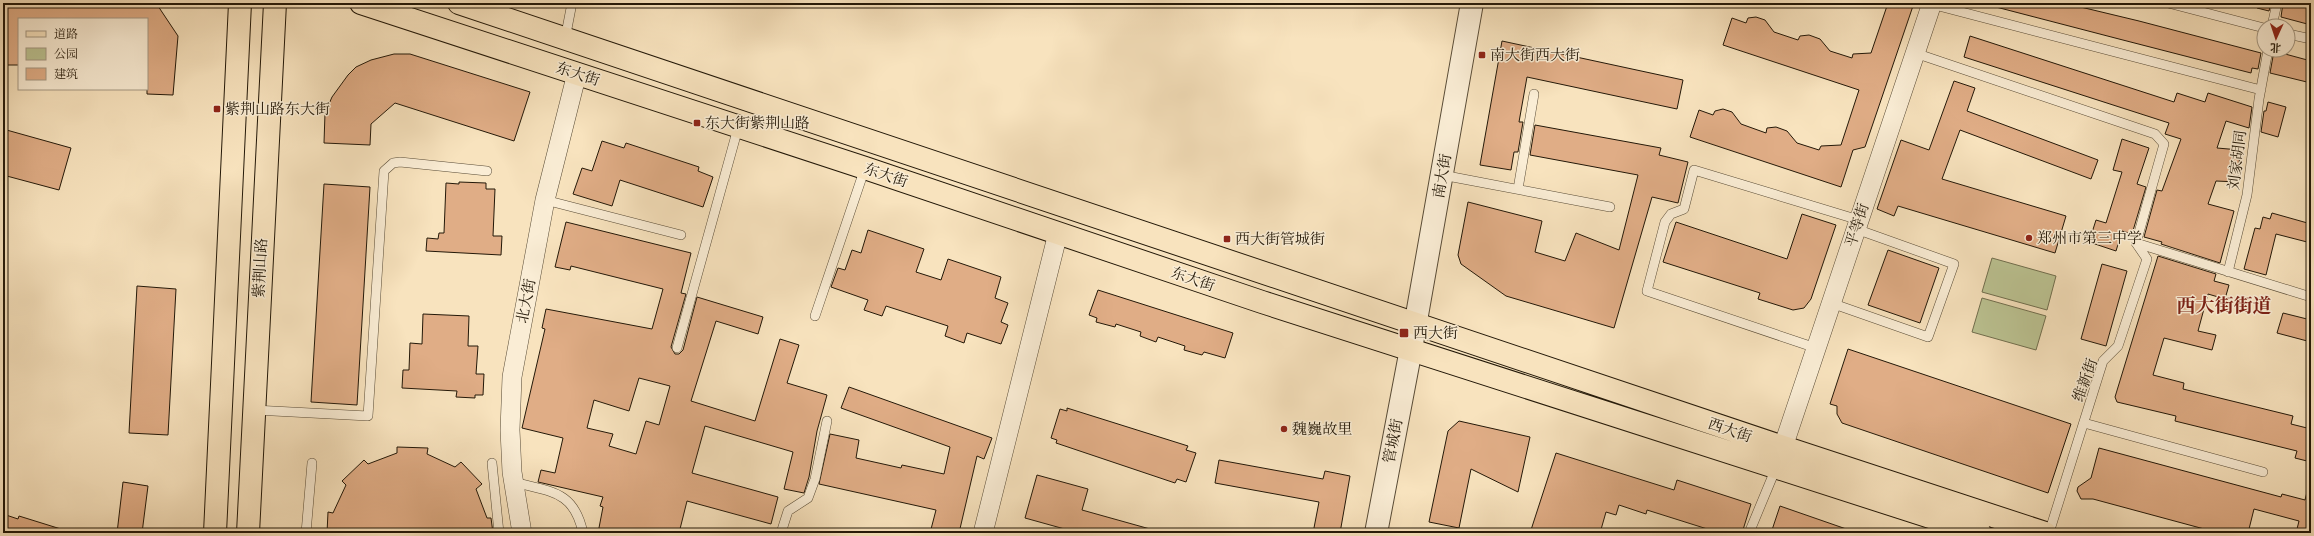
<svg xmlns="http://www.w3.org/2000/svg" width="2314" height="536" viewBox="0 0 2314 536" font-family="Vollkorn,'Noto Serif SC',serif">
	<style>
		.green { fill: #bcc493; stroke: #706e4e }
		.building { fill: #e0ad86; stroke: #231808; fill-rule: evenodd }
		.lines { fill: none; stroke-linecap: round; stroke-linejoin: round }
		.service-casing { stroke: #584b36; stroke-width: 10 }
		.minor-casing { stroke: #584b36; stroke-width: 20 }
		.tertiary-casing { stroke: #584b36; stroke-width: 24 }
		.primary-casing { stroke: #231808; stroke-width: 24 }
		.service { stroke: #faedd5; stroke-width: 9 }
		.minor { stroke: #faedd5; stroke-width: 19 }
		.tertiary { stroke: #faedd5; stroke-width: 22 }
		.primary { stroke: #f8e3be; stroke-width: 22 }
		.poi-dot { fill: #8f2418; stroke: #faedd5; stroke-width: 1.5 }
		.labels { text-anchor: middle; stroke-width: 3; stroke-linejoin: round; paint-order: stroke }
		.poi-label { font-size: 15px; fill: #231808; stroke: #faedd5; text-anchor: start }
		.street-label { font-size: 15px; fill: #231808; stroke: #faedd5 }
		.district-label { font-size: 19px; font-weight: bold; fill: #7a1f14; stroke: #faedd5 }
	</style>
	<rect width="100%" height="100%" fill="#f8e3be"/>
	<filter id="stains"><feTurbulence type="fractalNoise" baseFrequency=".005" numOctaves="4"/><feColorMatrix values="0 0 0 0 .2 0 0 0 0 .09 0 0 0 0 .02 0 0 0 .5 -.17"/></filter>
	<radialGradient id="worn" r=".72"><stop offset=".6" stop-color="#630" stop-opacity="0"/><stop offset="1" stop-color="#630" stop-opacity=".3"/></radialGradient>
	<!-- green -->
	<path class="green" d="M 1992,258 L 2056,276 L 2047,310 L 1982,292 Z
		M 1982,298 L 2046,316 L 2036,350 L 1972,332 Z"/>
	<!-- building -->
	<path class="building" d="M 3,3 L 156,3 L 178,36 L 173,95 L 147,94 L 147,19 L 19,19 L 19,65 L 3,65 Z
		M 1888,3 L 1914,3 L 1865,147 L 1853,150 L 1841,187 L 1690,137 L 1699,110 L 1713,115 L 1715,111 L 1723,109 L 1732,112 L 1741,124 L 1766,133 L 1767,128 L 1776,127 L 1787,131 L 1797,143 L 1819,150 L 1821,146 L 1841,145 L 1859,90 L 1723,45 L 1732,18 L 1746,23 L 1748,18 L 1756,17 L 1765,20 L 1774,32 L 1798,40 L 1800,36 L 1809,35 L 1820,39 L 1830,51 L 1852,58 L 1853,54 L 1871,53 Z
		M 1997,3 L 2064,3 L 2139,21 L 2261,53 L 2258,69 L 2252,68 L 2251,73 L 2119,39 L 1996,7 Z
		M 2257,3 L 2271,3 L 2269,11 L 2257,8 Z
		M 2283,3 L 2311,3 L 2311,25 L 2281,17 Z
		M 1970,36 L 2174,102 L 2177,93 L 2205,102 L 2208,93 L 2252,107 L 2249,128 L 2226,121 L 2217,148 L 2240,150 L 2238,182 L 2216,181 L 2208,204 L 2234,211 L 2220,263 L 2161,244 L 2162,242 L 2144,237 L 2157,190 L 2162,191 L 2181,139 L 2165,134 L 2169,123 L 1964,57 Z
		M 1502,41 L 1683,80 L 1677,109 L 1527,77 L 1519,122 L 1523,122 L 1518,152 L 1514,152 L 1511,170 L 1480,165 Z
		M 2274,51 L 2311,61 L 2311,83 L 2270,73 Z
		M 394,54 L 410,54 L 530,92 L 514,141 L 395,103 L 371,124 L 370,145 L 324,143 L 325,113 L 332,97 L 348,75 L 356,67 L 371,60 Z
		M 1954,81 L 1975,88 L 1967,111 L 2098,160 L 2091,179 L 1960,130 L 1942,179 L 2066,216 L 2055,253 L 1898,206 L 1894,216 L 1877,209 L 1901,140 L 1929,150 Z
		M 2268,102 L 2286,107 L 2278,137 L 2261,132 L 2264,111 L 2266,111 Z
		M 1535,125 L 1661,148 L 1659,155 L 1688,162 L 1678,203 L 1652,197 L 1614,328 L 1506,296 L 1461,264 L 1458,255 L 1468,202 L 1542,221 L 1535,252 L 1565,261 L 1576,233 L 1619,250 L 1638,175 L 1530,155 Z
		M 3,129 L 71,148 L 59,190 L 3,175 Z
		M 2122,139 L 2149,148 L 2137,184 L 2146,187 L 2132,234 L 2122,231 L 2116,251 L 2089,242 L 2096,220 L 2106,223 L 2122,172 L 2113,170 Z
		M 602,141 L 624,148 L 626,143 L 699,167 L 698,171 L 713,177 L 703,207 L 620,180 L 612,206 L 573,194 L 582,168 L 592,171 Z
		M 459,182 L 486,183 L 486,189 L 495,189 L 493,236 L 502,236 L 501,255 L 426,251 L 427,238 L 438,239 L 439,233 L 444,233 L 446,183 L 459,184 Z
		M 324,184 L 370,187 L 357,405 L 311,402 Z
		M 2272,213 L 2311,224 L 2311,243 L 2276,234 L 2266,275 L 2244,269 L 2255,228 L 2260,229 L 2263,217 L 2270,219 Z
		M 1802,214 L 1836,225 L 1811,299 L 1804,308 L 1793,310 L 1758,299 L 1760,293 L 1663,262 L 1676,222 L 1787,259 Z
		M 566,222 L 691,253 L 681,293 L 686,294 L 671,347 L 675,354 L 679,354 L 683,350 L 697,297 L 763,317 L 758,334 L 716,321 L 691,401 L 755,421 L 780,339 L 799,345 L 787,383 L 827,395 L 817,431 L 809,477 L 804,493 L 784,489 L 793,452 L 705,426 L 692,473 L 778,497 L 771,524 L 687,501 L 679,533 L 598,533 L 603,507 L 600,506 L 603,497 L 538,482 L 541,470 L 555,473 L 563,438 L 522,428 L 545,329 L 542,328 L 546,309 L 652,329 L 663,289 L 571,266 L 570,270 L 555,267 ZM 639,378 L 670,386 L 659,425 L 646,421 L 636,454 L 609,446 L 613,434 L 587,428 L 594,400 L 629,411 Z
		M 868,230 L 924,249 L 916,272 L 941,280 L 948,259 L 1001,277 L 995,298 L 1008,303 L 1001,322 L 1008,325 L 1001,344 L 967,333 L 964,343 L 945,336 L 948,326 L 886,306 L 882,316 L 864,310 L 868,300 L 831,287 L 838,268 L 845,270 L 852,250 L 861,253 Z
		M 1888,250 L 1939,268 L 1920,323 L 1868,305 Z
		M 2158,256 L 2216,274 L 2214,281 L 2229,285 L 2225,299 L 2208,294 L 2198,331 L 2216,335 L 2212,350 L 2164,338 L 2153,375 L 2184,383 L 2183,389 L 2293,416 L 2291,424 L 2311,429 L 2311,462 L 2295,458 L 2297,451 L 2175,421 L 2176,416 L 2117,402 L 2115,397 Z
		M 2102,264 L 2127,271 L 2106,346 L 2081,339 Z
		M 137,286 L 176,289 L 168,435 L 129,433 Z
		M 1098,290 L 1233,333 L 1225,358 L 1204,352 L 1202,355 L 1184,350 L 1185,346 L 1158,337 L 1156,342 L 1140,336 L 1141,332 L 1116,324 L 1115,327 L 1096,322 L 1097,318 L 1089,315 Z
		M 2283,313 L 2311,320 L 2311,342 L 2277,333 Z
		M 423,314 L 469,316 L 468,346 L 478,346 L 476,374 L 484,374 L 483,395 L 475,395 L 475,398 L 456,397 L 457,391 L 402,388 L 403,370 L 409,370 L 410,343 L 422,344 Z
		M 1848,349 L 2071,424 L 2048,493 L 1842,423 L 1837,414 L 1837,406 L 1830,404 Z
		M 849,387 L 992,438 L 984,459 L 977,456 L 959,533 L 930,533 L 936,510 L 819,484 L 830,434 L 859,440 L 856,458 L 901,468 L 902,465 L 944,474 L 950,447 L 841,408 Z
		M 1067,408 L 1188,446 L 1186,450 L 1196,453 L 1186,482 L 1177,479 L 1175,483 L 1056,443 L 1057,440 L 1051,438 L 1060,409 L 1067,411 Z
		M 1459,421 L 1530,437 L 1518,492 L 1471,469 L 1459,528 L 1429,522 L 1448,431 Z
		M 397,447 L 428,448 L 427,454 L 455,467 L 461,462 L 482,484 L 476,489 L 487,518 L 491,518 L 493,533 L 327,533 L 328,512 L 333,513 L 346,485 L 342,481 L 364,460 L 368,464 L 397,453 Z
		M 2099,448 L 2281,497 L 2282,494 L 2305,500 L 2307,492 L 2311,493 L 2311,533 L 2296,533 L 2299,521 L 2254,509 L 2248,533 L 2219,533 L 2093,499 L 2081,499 L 2077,491 L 2078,487 L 2091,478 Z
		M 1556,453 L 1674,490 L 1677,480 L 1751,504 L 1742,533 L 1720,533 L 1647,510 L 1646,514 L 1619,505 L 1616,515 L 1606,512 L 1600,533 L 1530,533 Z
		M 1219,460 L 1323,479 L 1325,471 L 1350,476 L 1340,533 L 1313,533 L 1319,502 L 1215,483 Z
		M 1037,475 L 1088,489 L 1082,510 L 1150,529 L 1150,533 L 1079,533 L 1025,518 Z
		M 123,482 L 148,486 L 142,533 L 117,533 Z
		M 1780,506 L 1852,531 L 1852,533 L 1771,533 Z
		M 3,514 L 18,519 L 19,516 L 64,530 L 63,533 L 3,533 Z"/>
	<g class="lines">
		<!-- service casing -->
		<g class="service-casing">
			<path id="service" d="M 2168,3 L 2264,28
				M 1931,4 L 2261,90
				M 2272,26 L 2277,3
				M 2288,34 L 2311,39
				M 565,39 L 572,3
				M 1915,53 L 2155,134 L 2164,144 L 2136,243
				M 1442,175 L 1610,207
				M 1518,189 L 1534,94
				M 545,200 L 681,235
				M 2136,243 L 2311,297
				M 2228,272 L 2247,195 L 2259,99 L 2268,50
				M 1831,303 L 1928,337 L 1954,264 L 1856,229
				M 815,316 L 865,168
				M 677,348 L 738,128
				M 1816,348 L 1647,291 L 1665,222 L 1671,214 L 1684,209 L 1694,170 L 1859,220
				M 254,410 L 368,416 L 384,171 L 393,163 L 400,162 L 487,171
				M 2084,423 L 2263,472
				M 492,463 L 499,533
				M 514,482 C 550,492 574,490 583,533
				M 306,533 L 312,463
				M 781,533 L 788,511 L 808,498 L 815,479 L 827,421
				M 1749,533 L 1776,468
				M 2049,533 L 2103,361 L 2118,346 L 2147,259 L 2136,243"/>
		</g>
		<!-- minor casing -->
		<g class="minor-casing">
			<path id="minor" d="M 1783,447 L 1932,3
				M 522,533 L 512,472 L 510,430 L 512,377 L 545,200 L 577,73
				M 983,533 L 1058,233"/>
		</g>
		<!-- tertiary casing -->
		<g class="tertiary-casing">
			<path id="tertiary" d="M 1376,533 L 1411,349 L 1472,3"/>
		</g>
		<!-- primary casing -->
		<g class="primary-casing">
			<path id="primary" d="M 361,3 L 865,168 L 1262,302 L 1980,533
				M 459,3 L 1783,447 L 2045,533
				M 215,533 L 240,3
				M 248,533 L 275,3"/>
		</g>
		<!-- service -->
		<use href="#service" class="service"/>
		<!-- minor -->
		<use href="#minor" class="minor"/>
		<!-- tertiary -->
		<use href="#tertiary" class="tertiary"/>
		<!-- primary -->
		<use href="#primary" class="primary"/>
	</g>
	<!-- markers -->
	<g class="poi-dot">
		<rect x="1478" y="51" width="8" height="8" rx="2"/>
		<rect x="213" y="105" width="8" height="8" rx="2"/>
		<rect x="693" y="119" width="8" height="8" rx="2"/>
		<circle cx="2029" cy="238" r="4"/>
		<rect x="1223" y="235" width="8" height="8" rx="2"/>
		<rect x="1399" y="328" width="10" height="10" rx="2"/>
		<circle cx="1284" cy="429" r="4"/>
	</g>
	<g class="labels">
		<!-- poi labels -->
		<g class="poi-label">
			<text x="1490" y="60">南大街西大街</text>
			<text x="225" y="114">紫荆山路东大街</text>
			<text x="705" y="128">东大街紫荆山路</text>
			<text x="2037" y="243">郑州市第三中学</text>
			<text x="1235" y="244">西大街管城街</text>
			<text x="1413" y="338">西大街</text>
			<text x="1292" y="434">魏巍故里</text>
		</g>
		<!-- street labels -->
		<g class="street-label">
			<text transform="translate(578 74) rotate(18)" y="5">东大街</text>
			<text transform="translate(2237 160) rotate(-83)" y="5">刘家胡同</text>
			<text transform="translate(886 175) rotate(19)" y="5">东大街</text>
			<text transform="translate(1442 176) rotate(-80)" y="5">南大街</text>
			<text transform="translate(1857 225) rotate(-72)" y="5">平等街</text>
			<text transform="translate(260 268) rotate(-87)" y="5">紫荆山路</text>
			<text transform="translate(1193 279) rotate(19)" y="5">东大街</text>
			<text transform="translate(526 301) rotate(-79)" y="5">北大街</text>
			<text transform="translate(2085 380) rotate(-70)" y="5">维新街</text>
			<text transform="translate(1730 430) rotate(19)" y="5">西大街</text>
			<text transform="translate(1393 441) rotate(-79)" y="5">管城街</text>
		</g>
		<!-- district labels -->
		<g class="district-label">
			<text x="2224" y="312">西大街街道</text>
		</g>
	</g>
	<!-- margin -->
	<rect width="2314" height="536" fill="none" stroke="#f8e3be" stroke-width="16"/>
	<rect x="4" y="4" width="2306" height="528" fill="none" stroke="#231808" stroke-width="2"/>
	<rect x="8" y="8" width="2298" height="520" fill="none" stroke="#231808"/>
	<!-- legend -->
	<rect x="18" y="18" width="130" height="72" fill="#faedd5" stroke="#a49883"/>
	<rect x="26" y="31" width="20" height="6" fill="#f8e3be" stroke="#a49883"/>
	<text x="54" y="38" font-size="12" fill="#231808">道路</text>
	<rect x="26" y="48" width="20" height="12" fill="#bcc493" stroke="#a49883"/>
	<text x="54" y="58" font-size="12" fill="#231808">公园</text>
	<rect x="26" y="68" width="20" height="12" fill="#e0ad86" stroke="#a49883"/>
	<text x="54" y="78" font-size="12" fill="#231808">建筑</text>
	<!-- north arrow -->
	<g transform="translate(2276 38) rotate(183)"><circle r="19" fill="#faedd5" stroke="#a49883"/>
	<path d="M0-3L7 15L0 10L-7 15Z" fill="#8f2418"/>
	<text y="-6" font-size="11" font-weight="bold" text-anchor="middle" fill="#231808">北</text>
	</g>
	<rect width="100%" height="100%" filter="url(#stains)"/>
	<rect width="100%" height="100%" fill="url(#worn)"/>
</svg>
